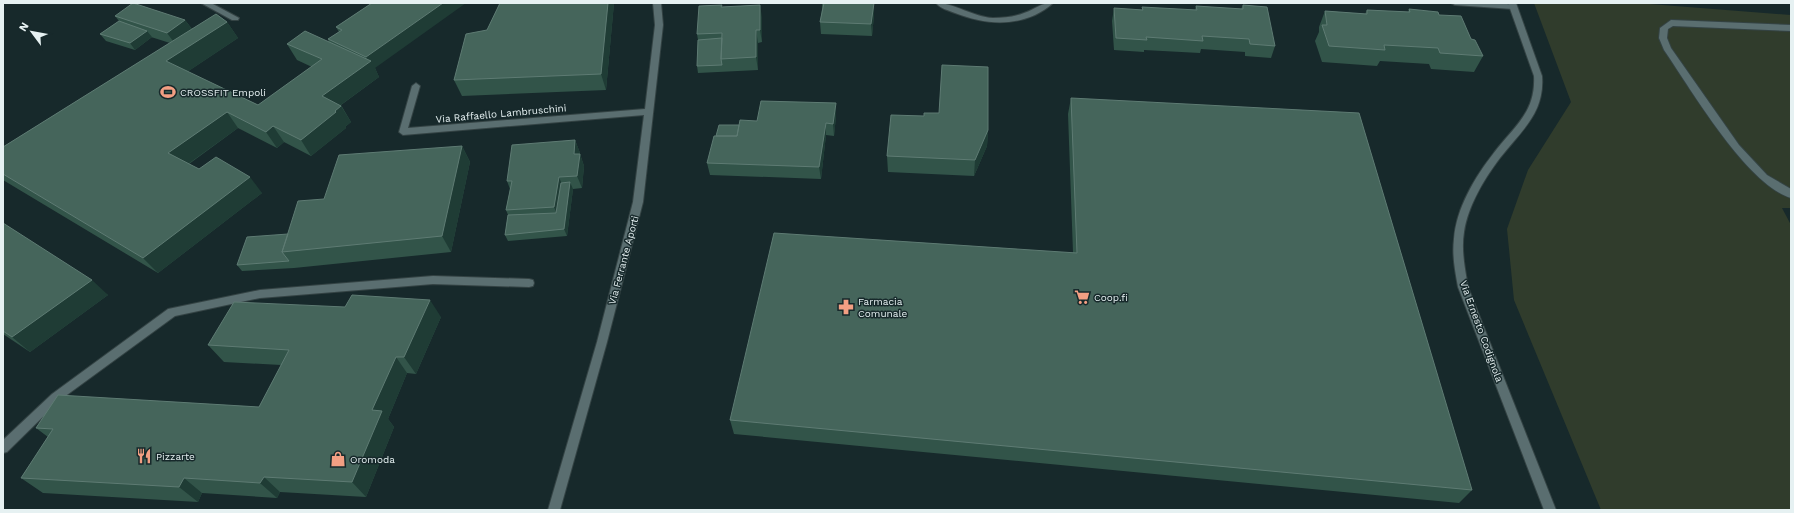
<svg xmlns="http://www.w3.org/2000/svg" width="1794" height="513" viewBox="0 0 1794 513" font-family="'Work Sans',sans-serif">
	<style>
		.green { fill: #303c2c }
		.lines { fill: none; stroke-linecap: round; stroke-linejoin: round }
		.service-casing { stroke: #344344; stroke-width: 2 }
		.pedestrian-casing { stroke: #344344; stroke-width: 2 }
		.minor-casing { stroke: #344344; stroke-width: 2 }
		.secondary-casing { stroke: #344344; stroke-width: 2 }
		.service { fill: #5a6e70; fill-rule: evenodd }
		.pedestrian { fill: #5a6e70; fill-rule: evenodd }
		.minor { fill: #5a6e70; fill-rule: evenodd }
		.secondary { fill: #5a6e70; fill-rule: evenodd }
		.wall { fill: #325449 }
		.shaded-wall { fill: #1f3c35 }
		.building { fill: #45655b; stroke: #5e7b73 }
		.labels { text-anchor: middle; stroke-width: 3; stroke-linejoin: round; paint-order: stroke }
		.poi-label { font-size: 10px; fill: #e6f1f2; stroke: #17292b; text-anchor: start }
		.street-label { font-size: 10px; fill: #e6f1f2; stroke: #17292b }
	</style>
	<rect width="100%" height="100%" fill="#17292b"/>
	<!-- green -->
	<path class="green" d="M 1534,3 L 1637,3 L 1791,15 L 1791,208 L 1782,208 L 1791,225 L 1791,510 L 1601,510 L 1514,300 L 1507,229 L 1528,170 L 1571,102 Z"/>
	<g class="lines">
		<!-- service casing -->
		<g class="service-casing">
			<path id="service" d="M 201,3 L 211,3 L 239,18 L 238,20 L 232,20 Z
				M 433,276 L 529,279 L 533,280 L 534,283 L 533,286 L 529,287 L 433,284 L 260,298 L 175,316 L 60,400 L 7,452 L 3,453 L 3,440 L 52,394 L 168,309 L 260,290 Z"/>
		</g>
		<!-- pedestrian casing -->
		<g class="pedestrian-casing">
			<path id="pedestrian" d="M 1671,20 L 1791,25 L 1791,31 L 1673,26 L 1668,29 L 1667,38 L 1671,48 L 1739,145 L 1767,175 L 1791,189 L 1791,198 C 1746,184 1691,89 1664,50 L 1659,38 L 1660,28 Z"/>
		</g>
		<!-- minor casing -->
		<g class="minor-casing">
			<path id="minor" d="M 653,3 L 661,3 L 663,25 L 643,202 L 607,342 L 560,510 L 548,510 L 597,342 L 633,202 L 644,115 L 403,135 L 399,132 L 412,86 L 416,83 L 420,86 L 408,128 L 645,109 L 655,25 Z
				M 936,3 C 955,3 973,17 993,18 C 1004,18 1014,17 1024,13 C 1036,9 1040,3 1053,3 C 1048,8 1041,12 1035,15 C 1008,27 981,23 955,13 C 948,10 941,9 936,3 Z
				M 1451,3 C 1463,3 1510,1 1517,7 L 1513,9 L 1455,5 Z"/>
		</g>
		<!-- secondary casing -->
		<g class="secondary-casing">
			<path id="secondary" d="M 1508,3 L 1516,3 L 1542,76 C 1545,113 1521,131 1500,158 C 1484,179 1468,206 1464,232 C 1461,250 1465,269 1468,287 L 1556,510 L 1544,510 L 1458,287 C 1455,271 1452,255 1454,239 C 1456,209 1475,177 1493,154 C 1513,127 1536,113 1534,76 Z"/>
		</g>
		<!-- service -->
		<use href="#service" class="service"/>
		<!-- pedestrian -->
		<use href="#pedestrian" class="pedestrian"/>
		<!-- minor -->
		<use href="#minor" class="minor"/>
		<!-- secondary -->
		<use href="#secondary" class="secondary"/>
	</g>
	<!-- wall -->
	<path class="wall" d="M 372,3 L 375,68 L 379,77 L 341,105 L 351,122 L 345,127 L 346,128 L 311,156 L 284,142 L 277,148 L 238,128 L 189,164 L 199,169 L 262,193 L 158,273 L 3,180 L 3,147 L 170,43 L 151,37 L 152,37 L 135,50 L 106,41 L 100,34 L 119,21 L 115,16 L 185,20 L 192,29 L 227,22 L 238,38 L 187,72 L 258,105 L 312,67 L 297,60 L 287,44 L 329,42 L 328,39 L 339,32 L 336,27 Z
		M 500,3 L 614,3 L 606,90 L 462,96 L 454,80 L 487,30 Z
		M 822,3 L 874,3 L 874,15 L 872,36 L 821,34 L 820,22 L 822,9 Z
		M 722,5 L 722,7 L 762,17 L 762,42 L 758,43 L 758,70 L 698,73 L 697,66 L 698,40 L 697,34 Z
		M 1243,5 L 1275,46 L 1271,58 L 1245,56 L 1245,52 L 1201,49 L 1200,53 L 1144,50 L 1144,52 L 1114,50 L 1112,21 L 1114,8 L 1142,10 L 1142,7 L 1195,10 L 1196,6 L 1241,9 Z
		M 1409,9 L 1439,15 L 1471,39 L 1483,56 L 1474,72 L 1431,69 L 1429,64 L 1380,61 L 1377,66 L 1322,62 L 1315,41 L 1319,32 L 1319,27 L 1325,11 L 1365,14 L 1367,10 L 1408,12 Z
		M 1071,98 L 1472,490 L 1459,503 L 734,434 L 730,420 L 1073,253 L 1068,114 Z
		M 836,116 L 834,136 L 826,135 L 821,179 L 710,175 L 707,163 L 716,136 L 739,125 Z
		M 988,130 L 987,146 L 974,176 L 888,172 L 887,156 Z
		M 575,140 L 580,153 L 579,154 L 580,154 L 584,166 L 582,188 L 573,189 L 567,236 L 508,241 L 505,235 L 508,215 L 506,210 L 510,189 L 507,181 Z
		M 462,146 L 470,162 L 451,252 L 294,268 L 242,271 L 237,265 L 288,234 L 324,199 Z
		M 3,223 L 108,295 L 30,352 L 3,334 Z
		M 441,317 L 416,374 L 407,373 L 388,419 L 394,427 L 366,497 L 280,492 L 277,498 L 202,493 L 198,502 L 43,493 L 21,478 L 48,437 L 36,428 L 259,407 L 281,365 L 224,362 L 208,345 Z"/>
	<!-- shaded-wall -->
	<path class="shaded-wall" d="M 443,3 L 466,3 L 375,68 L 379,77 L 331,112 L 322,96 L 369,62 L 366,57 Z
		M 608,3 L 614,3 L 606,90 L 601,74 Z
		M 874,3 L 874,15 L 872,36 L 871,24 Z
		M 760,5 L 762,17 L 762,42 L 760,30 Z
		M 185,20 L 194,32 L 176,45 L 167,33 Z
		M 227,22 L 238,38 L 178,78 L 166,61 Z
		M 756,30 L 758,43 L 758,70 L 756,57 Z
		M 147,31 L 152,37 L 135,50 L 130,43 Z
		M 836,103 L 836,116 L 834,136 L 833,124 Z
		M 341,106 L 351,122 L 345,127 L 346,128 L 311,156 L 301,140 Z
		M 227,112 L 238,128 L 181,169 L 168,153 Z
		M 826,123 L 826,135 L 821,179 L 819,167 Z
		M 273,126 L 284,142 L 277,148 L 266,132 Z
		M 988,130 L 987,146 L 974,176 L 975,160 Z
		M 575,140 L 580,153 L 578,166 L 574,154 Z
		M 462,146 L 470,162 L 451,252 L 442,236 Z
		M 580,154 L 584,166 L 582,188 L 577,176 Z
		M 250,177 L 262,193 L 158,273 L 143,258 Z
		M 559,177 L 564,189 L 559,219 L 554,207 Z
		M 570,182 L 573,189 L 567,236 L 564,229 Z
		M 92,280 L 108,295 L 30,352 L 12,337 Z
		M 430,300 L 441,317 L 416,374 L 404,357 Z
		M 396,357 L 407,373 L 388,419 L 394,427 L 366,497 L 352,482 L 372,410 Z
		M 264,477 L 280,492 L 277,498 L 260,483 Z
		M 184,478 L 202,493 L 198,502 L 179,487 Z"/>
	<!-- building -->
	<path class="building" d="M 133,3 L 185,20 L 167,33 L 115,16 Z
		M 372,3 L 443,3 L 366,57 L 328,39 L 342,30 L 336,27 Z
		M 500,3 L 608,3 L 601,74 L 454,80 L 466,34 L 487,30 Z
		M 824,3 L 874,3 L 871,24 L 820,22 Z
		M 722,5 L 721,7 L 760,5 L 760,30 L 756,30 L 756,57 L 721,59 L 722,33 L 697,34 L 699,6 Z
		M 1243,5 L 1267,7 L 1275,46 L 1250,44 L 1249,39 L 1202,36 L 1203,41 L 1146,37 L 1147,40 L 1116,38 L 1114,8 L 1143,10 L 1142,7 L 1197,10 L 1196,6 L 1243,9 Z
		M 1409,9 L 1438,12 L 1439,15 L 1461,16 L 1471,39 L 1475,40 L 1483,56 L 1440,53 L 1438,48 L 1384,45 L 1385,50 L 1329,46 L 1322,25 L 1327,25 L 1325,11 L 1367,14 L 1367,10 L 1410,12 Z
		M 216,14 L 227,22 L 166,61 L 258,105 L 322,59 L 287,44 L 305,31 L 371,61 L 322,96 L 341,106 L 335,111 L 336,112 L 301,140 L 273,126 L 266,132 L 227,112 L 168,153 L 199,169 L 216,157 L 250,177 L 143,258 L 3,174 L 3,147 Z
		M 119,21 L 147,31 L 130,43 L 100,34 Z
		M 722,38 L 721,59 L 722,65 L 697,66 L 698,40 Z
		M 942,65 L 988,67 L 988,130 L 975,160 L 887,156 L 891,115 L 924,116 L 924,113 L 939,113 Z
		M 1071,98 L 1359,113 L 1472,490 L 730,420 L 774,233 L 1077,253 Z
		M 761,101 L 836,103 L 833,124 L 826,123 L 819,167 L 707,163 L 714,136 L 737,136 L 740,120 L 757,121 Z
		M 719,125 L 739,125 L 737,136 L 716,136 Z
		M 575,140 L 574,154 L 580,154 L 577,176 L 559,177 L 554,207 L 506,210 L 512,181 L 507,181 L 512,145 Z
		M 462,146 L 442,236 L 282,252 L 298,201 L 324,199 L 339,155 Z
		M 570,182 L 564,229 L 505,235 L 508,215 L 556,213 L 561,183 Z
		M 3,223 L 92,280 L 12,337 L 3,331 Z
		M 288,234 L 282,252 L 289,261 L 237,265 L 247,237 Z
		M 352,295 L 430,300 L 404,357 L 396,357 L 372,410 L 382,411 L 352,482 L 264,477 L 260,483 L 184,478 L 179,487 L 21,478 L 53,429 L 36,428 L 58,395 L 259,407 L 289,350 L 208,345 L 234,302 L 345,307 Z"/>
	<!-- icons -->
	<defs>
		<g id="stadium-bare" transform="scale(1.2)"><path d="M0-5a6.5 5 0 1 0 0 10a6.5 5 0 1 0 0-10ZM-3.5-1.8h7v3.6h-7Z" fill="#f39f83" stroke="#17292b" stroke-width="2.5" paint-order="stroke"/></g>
		<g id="supermarket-bare" transform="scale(1.2)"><path d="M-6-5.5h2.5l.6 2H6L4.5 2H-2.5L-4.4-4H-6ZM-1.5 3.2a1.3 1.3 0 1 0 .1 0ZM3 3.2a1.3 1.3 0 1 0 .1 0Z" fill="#f39f83" stroke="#17292b" stroke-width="2.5" paint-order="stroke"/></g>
		<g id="pharmacy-bare" transform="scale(1.2)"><path d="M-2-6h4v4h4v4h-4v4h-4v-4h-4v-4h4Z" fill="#f39f83" stroke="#17292b" stroke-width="2.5" paint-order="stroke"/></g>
		<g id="restaurant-bare" transform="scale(1.2)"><path d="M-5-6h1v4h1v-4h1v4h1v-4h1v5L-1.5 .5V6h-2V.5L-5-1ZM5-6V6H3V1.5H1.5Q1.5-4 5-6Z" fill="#f39f83" stroke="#17292b" stroke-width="2.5" paint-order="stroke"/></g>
		<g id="shop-bare" transform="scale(1.2)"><path d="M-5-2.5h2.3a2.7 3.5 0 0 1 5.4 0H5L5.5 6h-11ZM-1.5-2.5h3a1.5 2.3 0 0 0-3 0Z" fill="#f39f83" stroke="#17292b" stroke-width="2.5" paint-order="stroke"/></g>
	</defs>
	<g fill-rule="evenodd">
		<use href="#stadium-bare" x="168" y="92"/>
		<use href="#supermarket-bare" x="1082" y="297"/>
		<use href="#pharmacy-bare" x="846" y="307"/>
		<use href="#restaurant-bare" x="144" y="456"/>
		<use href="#shop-bare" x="338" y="459"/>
	</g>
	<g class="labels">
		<!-- poi labels -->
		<g class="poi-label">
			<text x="180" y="96">CROSSFIT Empoli</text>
			<text x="1094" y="301">Coop.fi</text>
			<text x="858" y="305">Farmacia<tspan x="858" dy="12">Comunale</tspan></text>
			<text x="156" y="460">Pizzarte</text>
			<text x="350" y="463">Oromoda</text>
		</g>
		<!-- street labels -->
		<g class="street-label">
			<text transform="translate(501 113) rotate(-5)" y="4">Via Raffaello Lambruschini</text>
			<text transform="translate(623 260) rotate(-75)" y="4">Via Ferrante Aporti</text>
			<text transform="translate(1482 331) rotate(70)" y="4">Via Ernesto Codignola</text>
		</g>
	</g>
	<!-- border -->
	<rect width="1794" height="513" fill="none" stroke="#e6f1f2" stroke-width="8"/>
	<!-- north arrow -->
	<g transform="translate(32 32) rotate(302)" stroke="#17292b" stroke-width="3" paint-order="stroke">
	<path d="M0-3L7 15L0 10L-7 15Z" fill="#e6f1f2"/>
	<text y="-6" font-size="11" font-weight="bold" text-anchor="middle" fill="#e6f1f2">N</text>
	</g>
</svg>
